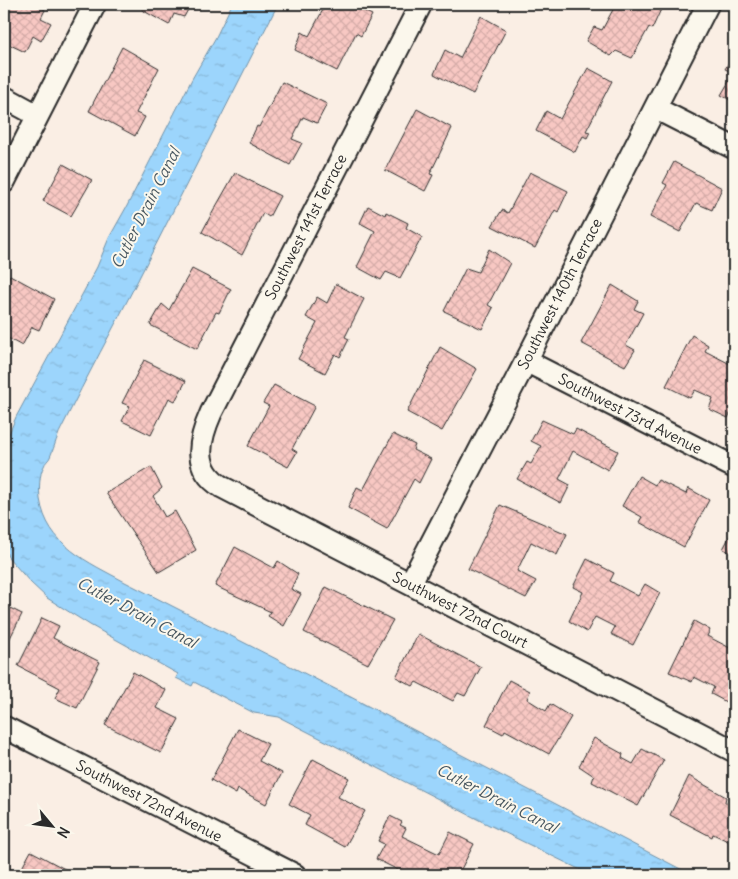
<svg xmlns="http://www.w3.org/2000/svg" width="738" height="879" viewBox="0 0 738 879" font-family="Delius,sans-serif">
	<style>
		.water { fill: url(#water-ripples); stroke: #6f91a8 }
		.building { fill: url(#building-cross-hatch); stroke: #2b2b2b }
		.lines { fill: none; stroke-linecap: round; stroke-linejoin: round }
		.street-casing { stroke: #2b2b2b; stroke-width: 25 }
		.street { stroke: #fbf7ec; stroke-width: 21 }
		.labels { text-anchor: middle; stroke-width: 4; stroke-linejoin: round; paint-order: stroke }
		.street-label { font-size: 15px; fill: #2b2b2b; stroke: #fbf7ec }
		.water-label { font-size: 16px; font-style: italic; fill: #47565f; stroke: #fbf7ec }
	</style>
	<defs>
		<pattern id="water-ripples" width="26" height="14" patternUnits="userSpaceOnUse" patternTransform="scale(1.25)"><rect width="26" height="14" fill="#9cd5fc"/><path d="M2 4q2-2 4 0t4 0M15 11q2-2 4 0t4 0" fill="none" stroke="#87b7d8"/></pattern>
		<pattern id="building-cross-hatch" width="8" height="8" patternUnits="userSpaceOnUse" patternTransform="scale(1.25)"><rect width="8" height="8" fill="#f8c8c3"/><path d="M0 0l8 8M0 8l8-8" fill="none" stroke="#d5aca8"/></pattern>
	</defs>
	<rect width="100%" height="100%" fill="#faeee4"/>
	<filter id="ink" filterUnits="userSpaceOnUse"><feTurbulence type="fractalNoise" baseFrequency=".02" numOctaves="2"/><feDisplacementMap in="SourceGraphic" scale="10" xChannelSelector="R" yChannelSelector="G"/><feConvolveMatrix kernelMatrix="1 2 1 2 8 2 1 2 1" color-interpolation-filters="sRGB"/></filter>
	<g filter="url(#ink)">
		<!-- water -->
		<path class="water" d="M 232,4 L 278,4 C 231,96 185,188 138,280 C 113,329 87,376 63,425 C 57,435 55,446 50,457 C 49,460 45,462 44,466 C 39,474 39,490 40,499 C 47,545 88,562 125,582 L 343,693 L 692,875 L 591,875 L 481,821 L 279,717 L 254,713 L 194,682 L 192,686 L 176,678 L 178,674 L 90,625 L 47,598 L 30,582 L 8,557 L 4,545 L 4,446 L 16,417 L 97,267 L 109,238 L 127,206 L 192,79 L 216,37 Z"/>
		<!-- building -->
		<path class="building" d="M 4,4 L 34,4 L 45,10 L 41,18 L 51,23 L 41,41 L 33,36 L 25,52 L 4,42 L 6,38 L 4,37 Z
			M 145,4 L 191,4 L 184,17 L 174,14 L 169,25 L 142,10 Z
			M 326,4 L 349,4 L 372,15 L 361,36 L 356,33 L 337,71 L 295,50 L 302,32 L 309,36 Z
			M 616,4 L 656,4 L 662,7 L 652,29 L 649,27 L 632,58 L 616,51 L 611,56 L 586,41 L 594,27 L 602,30 Z
			M 481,16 L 506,30 L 473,94 L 434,74 L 445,50 L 460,58 Z
			M 122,47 L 159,68 L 136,113 L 145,117 L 135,136 L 89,111 Z
			M 734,54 L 734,102 L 721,95 L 734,73 L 725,69 Z
			M 588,68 L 612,81 L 586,131 L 590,132 L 587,138 L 583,136 L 575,152 L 536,131 L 546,111 L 560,119 Z
			M 282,82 L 327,104 L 317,123 L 303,117 L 292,139 L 302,143 L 290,165 L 249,143 L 257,126 L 259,127 Z
			M 417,109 L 452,128 L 430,174 L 433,175 L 425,191 L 385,170 Z
			M 674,162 L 722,188 L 712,210 L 696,203 L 680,232 L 650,217 L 667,185 L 663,183 Z
			M 63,164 L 92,180 L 71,216 L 43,201 Z
			M 530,172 L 568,191 L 558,212 L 555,210 L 535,248 L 492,226 L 502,210 L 508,213 Z
			M 235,173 L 280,196 L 269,217 L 263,213 L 242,255 L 202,232 L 210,217 Z
			M 368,206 L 385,215 L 386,212 L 408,223 L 406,228 L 422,237 L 400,278 L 386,272 L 381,280 L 357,267 L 375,231 L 360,223 Z
			M 489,249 L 510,263 L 488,305 L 493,308 L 482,329 L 444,311 L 466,268 L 478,272 Z
			M 192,269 L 231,289 L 219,313 L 216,312 L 197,349 L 150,325 L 162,304 L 169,310 Z
			M 10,275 L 54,299 L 39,330 L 32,327 L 22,346 L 4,336 L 4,288 Z
			M 336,284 L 364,299 L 345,337 L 349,339 L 340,357 L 335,354 L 325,373 L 298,359 L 317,323 L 306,317 L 317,297 L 327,303 Z
			M 612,285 L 638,301 L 634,309 L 643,313 L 626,345 L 635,350 L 625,366 L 581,343 Z
			M 692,335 L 708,345 L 705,351 L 734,366 L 734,406 L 728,418 L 709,409 L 713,398 L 695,390 L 690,398 L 666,386 Z
			M 440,347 L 477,369 L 442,431 L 407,412 Z
			M 144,360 L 186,381 L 175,401 L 169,398 L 151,435 L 122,421 L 130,406 L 122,403 Z
			M 274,385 L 315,406 L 292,449 L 297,452 L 288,467 L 248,446 L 269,406 L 263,403 Z
			M 542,420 L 573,434 L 576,429 L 618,451 L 608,470 L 573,451 L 559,479 L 570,485 L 561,503 L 517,479 L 527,462 L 531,464 L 541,446 L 531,441 Z
			M 393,434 L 415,445 L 413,450 L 431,459 L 419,483 L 414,479 L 387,529 L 348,508 L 357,487 L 363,490 Z
			M 151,467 L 162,488 L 153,496 L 165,517 L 175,511 L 196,550 L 159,572 L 106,493 Z
			M 639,476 L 655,485 L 658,480 L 686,494 L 688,488 L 709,500 L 684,547 L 639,522 L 642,517 L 622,506 Z
			M 500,505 L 567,534 L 557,555 L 531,542 L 517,571 L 536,581 L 526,598 L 468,569 Z
			M 734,528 L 734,554 L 723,549 Z
			M 235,547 L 274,568 L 278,561 L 298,574 L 291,589 L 301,594 L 284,626 L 268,616 L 271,612 L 215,586 Z
			M 587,559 L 614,573 L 610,581 L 638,596 L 645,584 L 660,593 L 633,645 L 611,634 L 615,627 L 595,617 L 587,632 L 569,621 L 583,592 L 573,587 Z
			M 326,587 L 393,620 L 368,664 L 304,632 Z
			M 4,605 L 22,614 L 4,650 Z
			M 42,618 L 59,626 L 53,638 L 100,662 L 77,708 L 55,698 L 60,688 L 18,666 Z
			M 694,621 L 710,630 L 707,636 L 734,650 L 734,691 L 728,703 L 711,694 L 714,687 L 694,677 L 692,682 L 669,672 Z
			M 418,634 L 481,667 L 465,696 L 458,693 L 453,701 L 416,682 L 413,686 L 396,677 Z
			M 133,672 L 166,690 L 157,708 L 179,719 L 161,753 L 105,725 Z
			M 509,680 L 530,691 L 527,699 L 546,711 L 550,704 L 571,717 L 549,754 L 505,730 L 503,734 L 486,725 Z
			M 238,729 L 268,744 L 259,761 L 282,773 L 266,804 L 238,789 L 236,794 L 211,780 Z
			M 594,738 L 623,754 L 622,758 L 633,764 L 642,749 L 664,760 L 638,806 L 592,782 L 594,776 L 579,766 Z
			M 313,759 L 349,778 L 338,797 L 365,811 L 345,847 L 305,825 L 310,815 L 289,804 Z
			M 689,776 L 726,797 L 725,802 L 729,803 L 732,796 L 734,797 L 734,844 L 713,834 L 712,837 L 670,815 Z
			M 390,816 L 402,822 L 400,825 L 406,828 L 402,836 L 439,854 L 450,832 L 474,844 L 458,875 L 408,875 L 376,859 L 384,844 L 378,841 Z
			M 31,851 L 76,875 L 18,875 Z"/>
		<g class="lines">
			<!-- street casing -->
			<g class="street-casing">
				<path id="street" d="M 421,4 L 211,413 C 199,440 192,469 222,487 L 734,751
					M 4,97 L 37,115
					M 655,108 L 734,148
					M 4,182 L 95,4
					M 526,361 L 734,467
					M 410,584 L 526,361 L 708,4
					M 4,727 L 295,875"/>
			</g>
			<!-- street -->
			<use href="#street" class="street"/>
		</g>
	</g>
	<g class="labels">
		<!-- street labels -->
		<g class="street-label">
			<text transform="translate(306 227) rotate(-63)" y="5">Southwest 141st Terrace</text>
			<text transform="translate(560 294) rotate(-63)" y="5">Southwest 140th Terrace</text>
			<text transform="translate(630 414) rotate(27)" y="5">Southwest 73rd Avenue</text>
			<text transform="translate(460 610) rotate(27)" y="5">Southwest 72nd Court</text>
			<text transform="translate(149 801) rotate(27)" y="5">Southwest 72nd Avenue</text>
		</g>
		<!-- water labels -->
		<g class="water-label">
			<text transform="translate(145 208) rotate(-63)" y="6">Cutler Drain Canal</text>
			<text transform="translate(137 612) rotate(28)" y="6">Cutler Drain Canal</text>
			<text transform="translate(497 798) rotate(27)" y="6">Cutler Drain Canal</text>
		</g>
	</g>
	<!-- margin -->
	<rect width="738" height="879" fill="none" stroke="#fbf7ec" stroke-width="20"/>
	<rect x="10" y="10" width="718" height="859" fill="none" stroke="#2b2b2b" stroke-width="2" filter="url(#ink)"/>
	<!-- north arrow -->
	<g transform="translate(52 826) rotate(119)" stroke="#fbf7ec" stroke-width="4" paint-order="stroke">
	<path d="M0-4L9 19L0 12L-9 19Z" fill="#2b2b2b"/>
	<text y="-8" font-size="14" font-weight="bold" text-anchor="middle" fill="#2b2b2b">N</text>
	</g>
</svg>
